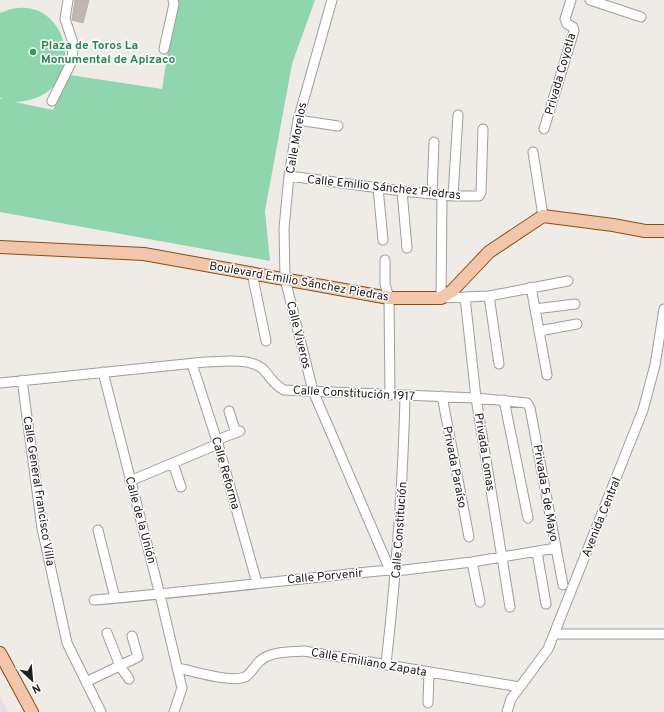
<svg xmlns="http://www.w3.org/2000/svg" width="664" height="712" viewBox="0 0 664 712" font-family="Overpass,sans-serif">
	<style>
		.industrial { fill: #e8dae8 }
		.pitch { fill: #8fd5ae }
		.building { fill: #c0b7b5; stroke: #c0b1ac }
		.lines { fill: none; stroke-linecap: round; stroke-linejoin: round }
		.minor-casing { stroke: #9d9d9d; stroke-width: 11 }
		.major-casing { stroke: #8b4d11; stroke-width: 14 }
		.minor { stroke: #fff; stroke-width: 9 }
		.major { stroke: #f2c6aa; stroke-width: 12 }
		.leisure-dot { fill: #2e9e5b; stroke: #fff; stroke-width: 1.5 }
		.labels { text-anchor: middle; stroke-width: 3; stroke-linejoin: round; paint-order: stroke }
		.leisure-label { font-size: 12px; font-weight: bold; fill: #27864d; stroke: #fff; text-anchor: start }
		.street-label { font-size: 12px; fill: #202020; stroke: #fff }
	</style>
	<rect width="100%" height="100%" fill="#efece8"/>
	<!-- industrial -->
	<path class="industrial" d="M 0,696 L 8,712 L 0,712 Z"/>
	<!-- pitch -->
	<path class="pitch" d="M 176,0 L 315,0 L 292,64 L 265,211 L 270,261 L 0,212 L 0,99 L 3,99 L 0,98 L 0,13 C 6,11 12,8 18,8 C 73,3 90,98 15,102 L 53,110 L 70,75 L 162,89 Z"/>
	<!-- building -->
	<path class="building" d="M 75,0 L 89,0 L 83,23 L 72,20 Z"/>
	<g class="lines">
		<!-- minor casing -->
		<g class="minor-casing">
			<path id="minor" d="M 332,0 L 298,120 L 289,176 L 284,228 L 285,279 L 313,391 L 390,570
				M 590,0 L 641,17
				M 164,49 L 174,4 L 173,0
				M 52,101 L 72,61 L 73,43 L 65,19 L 68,0
				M 298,120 L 338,126
				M 544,129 L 574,31 L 573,27 L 567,24 L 565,19 L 571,0
				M 533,152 L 543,216
				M 289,176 L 402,191 L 453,196 L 479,196 L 481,192 L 483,129
				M 378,188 L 383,240
				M 402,191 L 407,248
				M 432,194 L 434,142
				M 442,195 L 441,298 L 489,296 L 568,281
				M 453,196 L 458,115
				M 385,260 L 385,284 L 389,298 L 390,395
				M 252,273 L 266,341
				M 531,287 L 547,375
				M 489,296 L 499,364
				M 465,297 L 476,398 L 510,607
				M 535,309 L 575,304
				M 539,331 L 577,324
				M 192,364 L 218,444 L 257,583
				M 103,372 L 160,595 L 182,688 L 174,712
				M 22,380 L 42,528 L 67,643 L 101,712
				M 0,383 L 205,362 C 222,362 251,357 264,370 C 271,378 274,385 284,390 L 476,398 L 527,403 L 530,408 L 563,585
				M 442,396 L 469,537
				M 504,400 L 528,518
				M 229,411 L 236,433
				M 217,440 L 240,431
				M 173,463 L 181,487
				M 130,481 L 218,444
				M 98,530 L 115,598
				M 537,552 L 546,604
				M 472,562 L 480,602
				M 94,600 C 193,592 291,579 390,570 L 396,571 L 472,562 L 556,548
				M 107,633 L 120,666 L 129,679
				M 554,634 L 664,634
				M 386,664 C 396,575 403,486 405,396
				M 177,668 C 194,671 230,683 245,677 C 251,674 255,665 260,661 C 270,651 291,652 304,651 L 520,687
				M 86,682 L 138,657 L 132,636
				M 428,703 L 429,672
				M 507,712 L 511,699 L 548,649 L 643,410 L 655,365 L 664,309"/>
		</g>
		<!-- major casing -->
		<g class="major-casing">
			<path id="major" d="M 0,247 L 144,254 L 389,298 L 441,298 L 452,291 L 489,252 L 543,216 L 613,225 L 645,231 L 664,231
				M 0,653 L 32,712"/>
		</g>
		<!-- minor -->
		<use href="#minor" class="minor"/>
		<!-- major -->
		<use href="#major" class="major"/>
	</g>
	<!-- markers -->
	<circle class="leisure-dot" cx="33" cy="52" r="4"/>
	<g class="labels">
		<!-- leisure labels -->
		<g class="leisure-label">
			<text x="41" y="49">Plaza de Toros La<tspan x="41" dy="14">Monumental de Apizaco</tspan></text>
		</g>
		<!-- street labels -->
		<g class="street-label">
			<text transform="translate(560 74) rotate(-74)" y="4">Privada Coyotla</text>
			<text transform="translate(296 138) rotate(-80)" y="4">Calle Morelos</text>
			<text transform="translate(384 187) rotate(6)" y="4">Calle Emilio Sánchez Piedras</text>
			<text transform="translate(299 281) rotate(10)" y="4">Boulevard Emilio Sánchez Piedras</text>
			<text transform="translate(299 335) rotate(76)" y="4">Calle Viveros</text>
			<text transform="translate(354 393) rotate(3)" y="4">Calle Constitución 1917</text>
			<text transform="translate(485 452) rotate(81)" y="4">Privada Lomas</text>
			<text transform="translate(455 467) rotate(79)" y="4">Privada Paraíso</text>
			<text transform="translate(226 473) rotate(74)" y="4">Calle Reforma</text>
			<text transform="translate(39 491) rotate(81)" y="4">Calle General Francisco Villa</text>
			<text transform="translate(546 493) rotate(80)" y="4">Privada 5 de Mayo</text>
			<text transform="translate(601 517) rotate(-68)" y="4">Avenida Central</text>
			<text transform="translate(141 520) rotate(75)" y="4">Calle de la Unión</text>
			<text transform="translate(399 530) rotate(-86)" y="4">Calle Constitución</text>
			<text transform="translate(325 576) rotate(-5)" y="4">Calle Porvenir</text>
			<text transform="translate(369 662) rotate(10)" y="4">Calle Emiliano Zapata</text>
		</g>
	</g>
	<!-- north arrow -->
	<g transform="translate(32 680) rotate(154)" stroke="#ffffff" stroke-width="3" paint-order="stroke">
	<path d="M0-3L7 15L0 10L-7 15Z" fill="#202020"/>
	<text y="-6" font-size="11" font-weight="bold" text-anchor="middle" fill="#202020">N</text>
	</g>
</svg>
